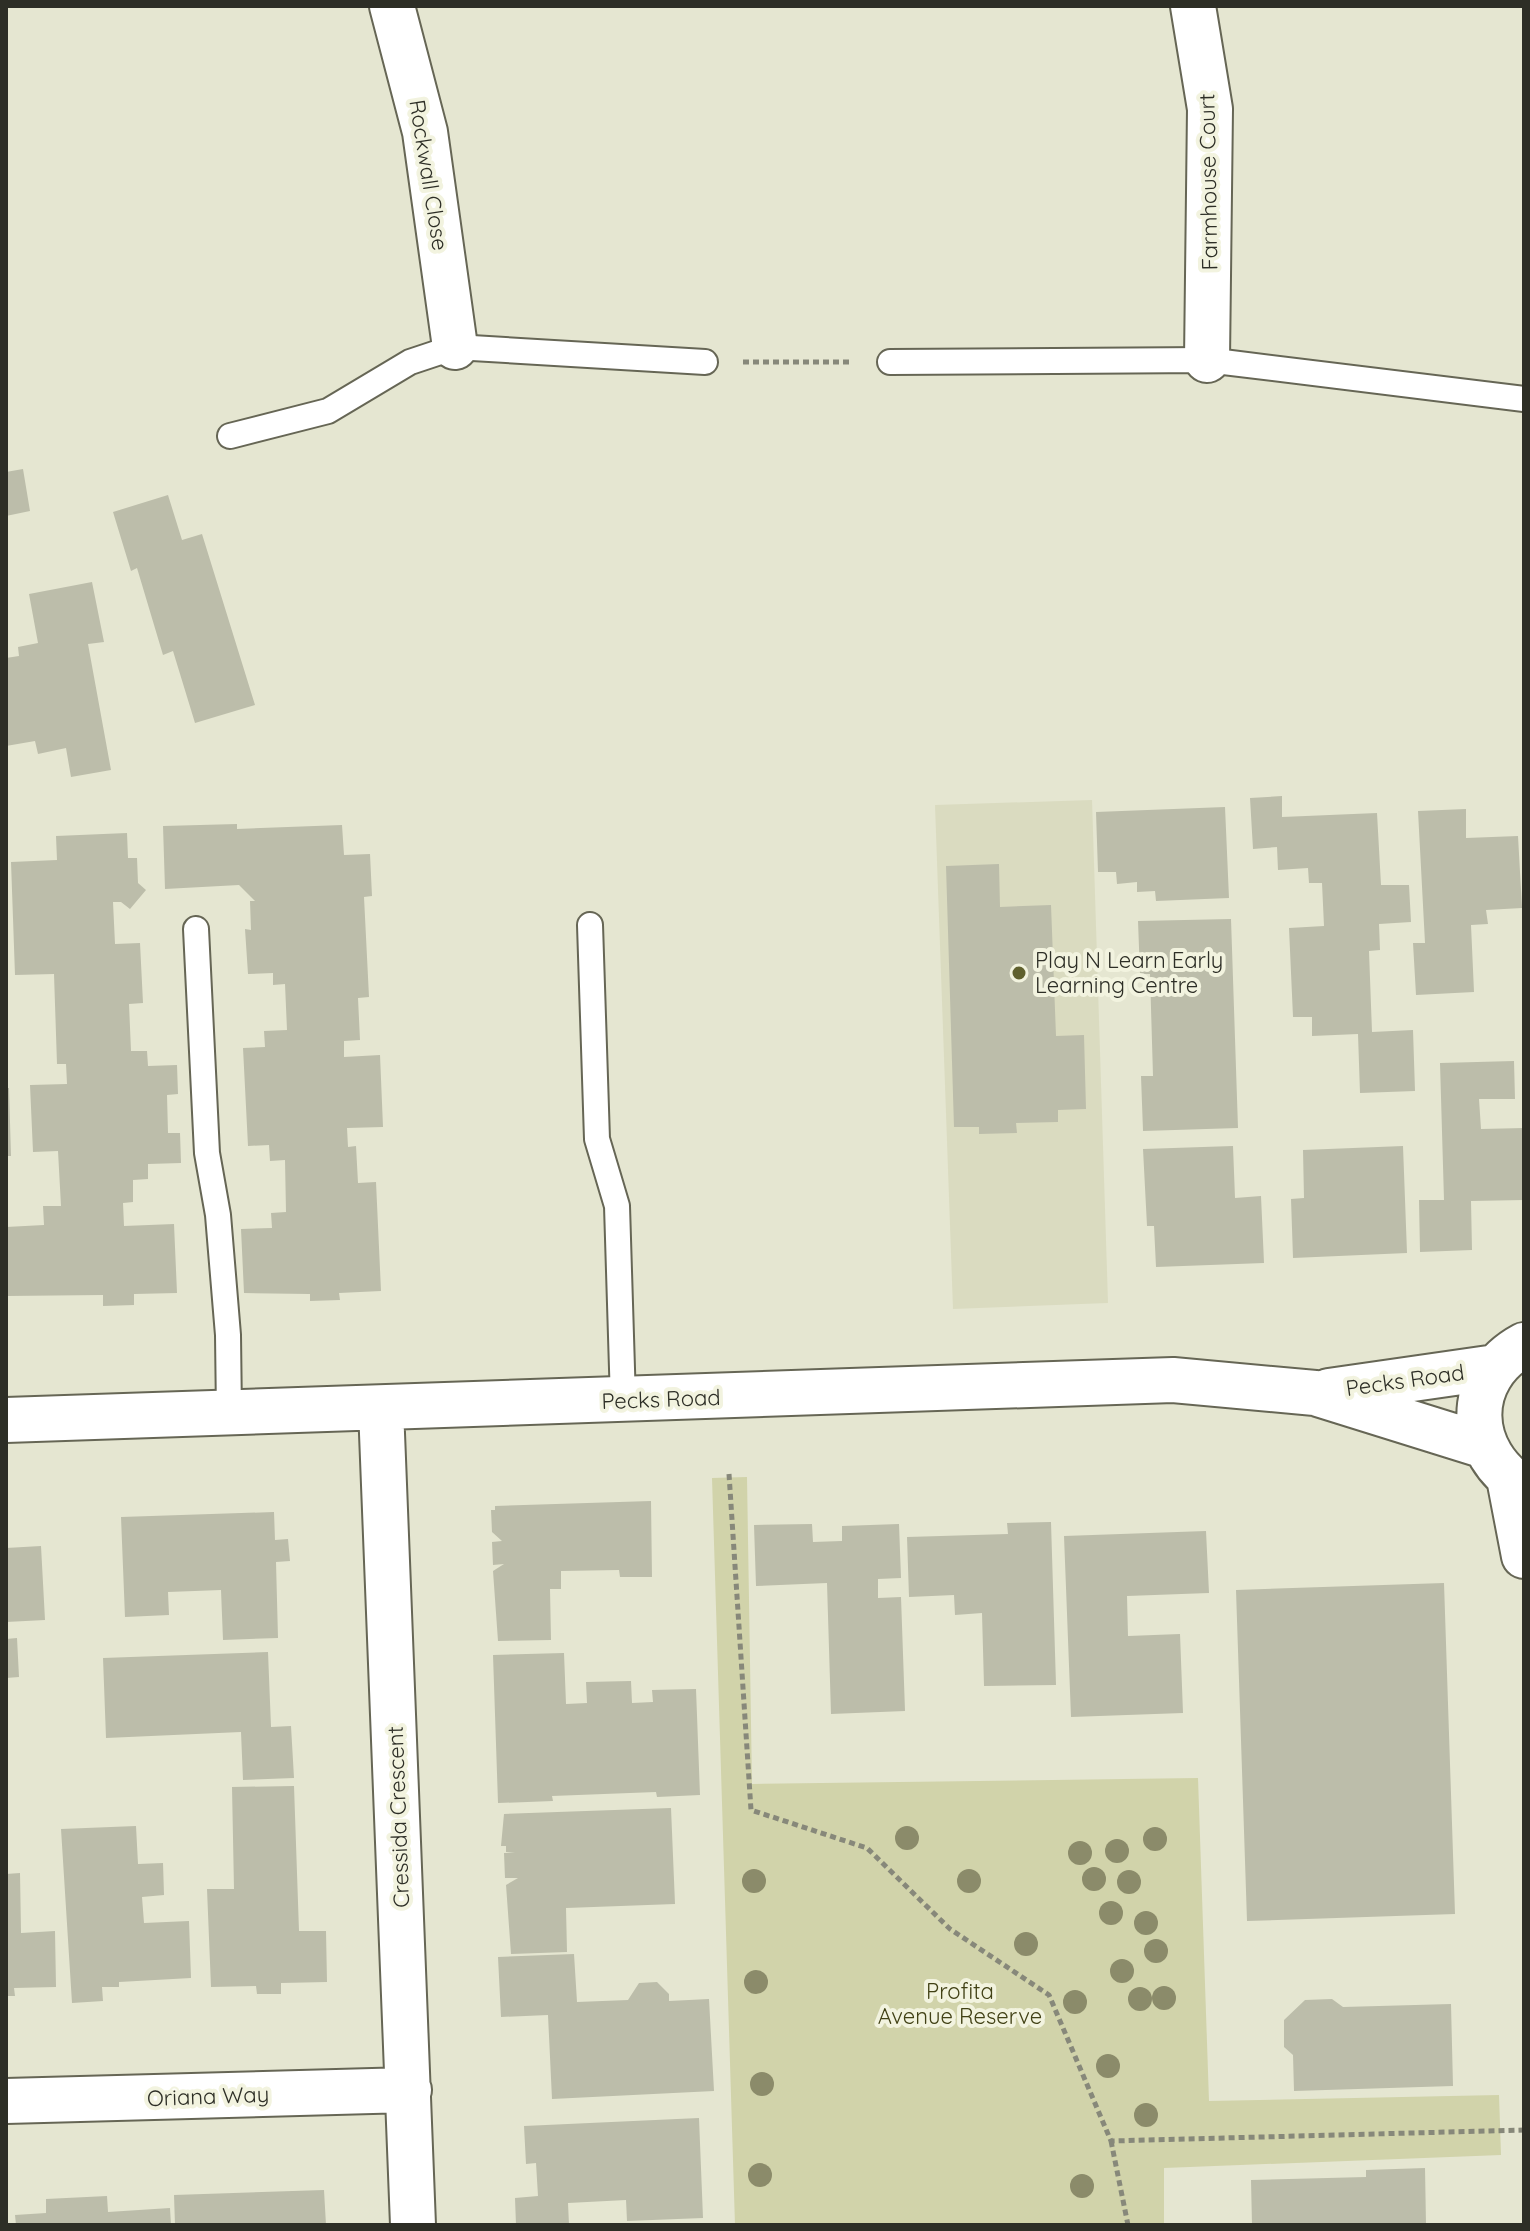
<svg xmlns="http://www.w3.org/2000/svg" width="1530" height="2231" viewBox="0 0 1530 2231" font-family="Quicksand,sans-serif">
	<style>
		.built { fill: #dadbc0 }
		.green { fill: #d1d3aa }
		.building { fill: #bcbdaa }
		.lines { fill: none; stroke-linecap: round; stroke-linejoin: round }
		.lane-casing { stroke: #665; stroke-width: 28 }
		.street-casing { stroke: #665; stroke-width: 48 }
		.path { stroke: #87887a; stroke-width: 5; stroke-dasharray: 6 4; stroke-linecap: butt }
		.lane { stroke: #fff; stroke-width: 24 }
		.street { stroke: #fff; stroke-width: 44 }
		.tree { fill: #8b8b6a }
		.poi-dot { fill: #5f602d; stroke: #f2f3df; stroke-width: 3 }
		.labels { text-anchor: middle; stroke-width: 8; stroke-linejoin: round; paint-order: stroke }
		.street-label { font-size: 22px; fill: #2d2e26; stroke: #f2f3df }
		.poi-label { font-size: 22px; fill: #2d2e26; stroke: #f2f3df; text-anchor: start }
		.park-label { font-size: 22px; fill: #414115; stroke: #f2f3df }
	</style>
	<rect width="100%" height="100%" fill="#e5e6d1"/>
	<!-- built -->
	<path class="built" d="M 1092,800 L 1108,1303 L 953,1309 L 935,805 Z"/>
	<!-- green -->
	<path class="green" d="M 747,1477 L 752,1784 L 1198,1778 L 1209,2101 L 1499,2095 L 1501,2155 L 1164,2168 L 1164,2225 L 735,2225 L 712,1478 Z"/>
	<!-- building -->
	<path class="building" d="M 23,469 L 30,511 L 6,516 L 6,472 Z
		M 168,495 L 182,540 L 202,534 L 255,705 L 195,723 L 173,651 L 163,655 L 137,568 L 131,571 L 113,512 Z
		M 92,582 L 104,642 L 88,644 L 111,770 L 71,777 L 66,748 L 38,754 L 35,741 L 6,746 L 6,658 L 19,656 L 18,647 L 38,643 L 29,594 Z
		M 1282,796 L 1282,817 L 1377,813 L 1381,885 L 1409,885 L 1411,922 L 1379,924 L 1380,950 L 1369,951 L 1372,1032 L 1413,1030 L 1415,1091 L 1360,1093 L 1358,1034 L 1312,1036 L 1312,1017 L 1293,1017 L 1289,928 L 1324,926 L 1322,883 L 1309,883 L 1308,868 L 1278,870 L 1277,847 L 1253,849 L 1250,798 Z
		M 1225,807 L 1229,898 L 1156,901 L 1155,891 L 1137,892 L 1137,882 L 1117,884 L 1116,872 L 1098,872 L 1096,812 Z
		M 1466,809 L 1466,838 L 1518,836 L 1522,908 L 1486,910 L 1488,924 L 1471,925 L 1474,992 L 1416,995 L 1413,943 L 1425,943 L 1418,811 Z
		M 237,824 L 237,829 L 342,825 L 344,855 L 370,854 L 372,896 L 364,897 L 369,997 L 358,998 L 360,1040 L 344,1041 L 344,1057 L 380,1055 L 383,1127 L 347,1128 L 348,1147 L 356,1146 L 358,1183 L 376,1182 L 381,1291 L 339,1293 L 340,1300 L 310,1301 L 310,1294 L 244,1293 L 241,1229 L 272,1228 L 271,1213 L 286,1212 L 285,1160 L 270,1161 L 269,1145 L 248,1146 L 243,1048 L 265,1047 L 264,1031 L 287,1030 L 285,984 L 273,985 L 273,973 L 248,974 L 245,929 L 251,930 L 250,901 L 255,901 L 239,885 L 165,889 L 163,826 Z
		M 127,833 L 128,858 L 137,858 L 138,883 L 146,890 L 130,909 L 121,902 L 113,902 L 115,944 L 140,943 L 143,1003 L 129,1004 L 131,1051 L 147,1051 L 148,1066 L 177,1065 L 178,1094 L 167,1095 L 168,1133 L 180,1133 L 181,1163 L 148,1164 L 148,1179 L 133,1180 L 133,1202 L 123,1203 L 124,1226 L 174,1224 L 177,1293 L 134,1294 L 134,1305 L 103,1306 L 103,1295 L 6,1296 L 6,1227 L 44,1225 L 43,1206 L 61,1206 L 58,1151 L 33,1152 L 30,1085 L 67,1084 L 66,1064 L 57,1064 L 54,974 L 15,975 L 11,862 L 57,860 L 56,836 Z
		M 999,864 L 1000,907 L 1051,905 L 1056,1036 L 1084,1035 L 1086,1109 L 1058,1110 L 1058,1122 L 1016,1123 L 1017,1133 L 979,1134 L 979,1127 L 954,1127 L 946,866 Z
		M 1231,919 L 1238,1128 L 1143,1131 L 1141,1076 L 1153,1076 L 1150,974 L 1140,974 L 1138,921 Z
		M 1514,1061 L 1515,1099 L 1479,1099 L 1481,1129 L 1524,1128 L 1524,1200 L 1471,1201 L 1472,1250 L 1420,1252 L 1419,1200 L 1444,1200 L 1440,1063 Z
		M 6,1088 L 9,1088 L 11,1156 L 6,1156 Z
		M 1233,1146 L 1235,1198 L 1261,1196 L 1264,1263 L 1156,1267 L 1154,1226 L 1147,1226 L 1143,1149 Z
		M 1403,1146 L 1407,1253 L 1293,1258 L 1291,1199 L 1304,1198 L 1303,1150 Z
		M 651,1501 L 652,1577 L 620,1577 L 619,1570 L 561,1571 L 561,1589 L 550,1589 L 551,1640 L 498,1641 L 493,1571 L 504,1564 L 493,1565 L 492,1542 L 502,1541 L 492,1532 L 491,1510 L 495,1510 L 495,1506 Z
		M 274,1512 L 275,1540 L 288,1539 L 290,1561 L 276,1562 L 278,1638 L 223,1640 L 221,1590 L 168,1592 L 169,1615 L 125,1617 L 121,1517 Z
		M 1051,1522 L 1056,1685 L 984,1686 L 982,1613 L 955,1615 L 954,1595 L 909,1597 L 907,1537 L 1008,1534 L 1007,1523 Z
		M 812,1524 L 813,1542 L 842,1541 L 842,1526 L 899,1524 L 901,1578 L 878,1579 L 878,1598 L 901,1597 L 905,1711 L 831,1714 L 827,1583 L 756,1586 L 754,1525 Z
		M 1206,1531 L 1209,1593 L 1127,1596 L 1128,1636 L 1180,1634 L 1183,1713 L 1071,1717 L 1064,1536 Z
		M 41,1546 L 45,1620 L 6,1622 L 6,1548 Z
		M 1444,1583 L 1455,1914 L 1247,1921 L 1236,1590 Z
		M 17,1638 L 19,1677 L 6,1678 L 6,1639 Z
		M 268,1652 L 271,1727 L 291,1726 L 294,1778 L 243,1780 L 241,1732 L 106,1738 L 103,1658 Z
		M 564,1653 L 566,1704 L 587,1703 L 586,1682 L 631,1681 L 632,1703 L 653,1702 L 652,1690 L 696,1689 L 700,1795 L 657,1797 L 656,1792 L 552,1796 L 553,1801 L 498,1803 L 493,1655 Z
		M 294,1786 L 299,1931 L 326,1931 L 327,1982 L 281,1983 L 281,1994 L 257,1994 L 256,1986 L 211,1987 L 207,1889 L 234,1889 L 232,1787 Z
		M 671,1808 L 675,1904 L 566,1908 L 567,1952 L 511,1954 L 506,1885 L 518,1878 L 505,1878 L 504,1853 L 515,1853 L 506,1852 L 506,1846 L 501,1846 L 504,1814 Z
		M 136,1826 L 138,1864 L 163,1863 L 164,1895 L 142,1897 L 144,1923 L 189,1921 L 191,1978 L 119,1982 L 119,1987 L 102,1987 L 103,2001 L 72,2003 L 61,1829 Z
		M 20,1873 L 21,1933 L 55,1931 L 56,1987 L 14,1988 L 15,1996 L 6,1996 L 6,1874 Z
		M 574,1954 L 577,2002 L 628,2000 L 639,1983 L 657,1982 L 669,1994 L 669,2001 L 709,1999 L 714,2091 L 552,2099 L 548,2015 L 501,2017 L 498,1957 Z
		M 1332,1999 L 1343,2007 L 1451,2004 L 1453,2086 L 1294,2091 L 1293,2055 L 1284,2047 L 1284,2020 L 1305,2000 Z
		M 699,2118 L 703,2218 L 627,2221 L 626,2200 L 568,2203 L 569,2225 L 516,2225 L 515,2198 L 538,2196 L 536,2163 L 526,2164 L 524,2126 Z
		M 1425,2168 L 1426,2225 L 1252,2225 L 1251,2180 L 1366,2177 L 1366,2170 Z
		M 324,2190 L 326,2225 L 175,2225 L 174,2195 Z
		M 107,2196 L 108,2212 L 170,2208 L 171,2225 L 16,2225 L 15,2215 L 46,2213 L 46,2199 Z"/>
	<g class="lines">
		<!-- lane casing -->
		<g class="lane-casing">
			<path id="lane" d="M 890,362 L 1207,360 L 1524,399
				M 230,436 L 328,411 L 410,362 L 455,347 L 705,362
				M 590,925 L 597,1139 L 617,1206 L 623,1401
				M 196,929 L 207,1153 L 218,1215 L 228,1335 L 229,1414"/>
		</g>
		<!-- street casing -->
		<g class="street-casing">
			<path id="street" d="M 392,6 L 425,132 L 455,347
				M 1193,6 L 1210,109 L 1207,360
				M 1524,1345 C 1463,1378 1466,1453 1524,1488
				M 1329,1391 L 1496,1367
				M 381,1408 L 413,2225
				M 6,1420 L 1173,1380 L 1315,1393 L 1485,1446
				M 1509,1478 L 1524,1556
				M 6,2101 L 409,2090"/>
		</g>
		<!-- path -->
		<path class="path" d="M 743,362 L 849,362
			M 729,1474 L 751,1810 L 867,1848 L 950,1929 L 1049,1995 L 1111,2141 L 1524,2130
			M 1111,2141 L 1128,2225"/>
		<!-- lane -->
		<use href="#lane" class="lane"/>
		<!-- street -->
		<use href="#street" class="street"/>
	</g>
	<!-- trees -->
	<g class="tree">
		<circle cx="907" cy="1838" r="12"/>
		<circle cx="1155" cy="1839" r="12"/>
		<circle cx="1117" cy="1851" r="12"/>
		<circle cx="1080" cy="1853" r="12"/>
		<circle cx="1094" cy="1879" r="12"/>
		<circle cx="754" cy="1881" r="12"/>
		<circle cx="969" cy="1881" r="12"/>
		<circle cx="1129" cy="1882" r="12"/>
		<circle cx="1111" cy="1913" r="12"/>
		<circle cx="1146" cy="1923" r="12"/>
		<circle cx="1026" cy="1944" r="12"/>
		<circle cx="1156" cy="1951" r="12"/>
		<circle cx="1122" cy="1971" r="12"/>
		<circle cx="756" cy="1982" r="12"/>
		<circle cx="1164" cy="1998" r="12"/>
		<circle cx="1140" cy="1999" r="12"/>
		<circle cx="1075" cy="2002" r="12"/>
		<circle cx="1108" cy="2066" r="12"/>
		<circle cx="762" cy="2084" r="12"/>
		<circle cx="1146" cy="2115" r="12"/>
		<circle cx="760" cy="2175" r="12"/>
		<circle cx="1082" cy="2186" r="12"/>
	</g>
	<!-- markers -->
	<circle class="poi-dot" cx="1019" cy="973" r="8"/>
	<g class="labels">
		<!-- street labels -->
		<g class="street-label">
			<text transform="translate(429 175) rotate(81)" y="8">Rockwall Close</text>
			<text transform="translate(1208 182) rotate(-91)" y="8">Farmhouse Court</text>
			<text transform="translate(1405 1380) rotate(-8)" y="8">Pecks Road</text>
			<text transform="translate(661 1399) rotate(-2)" y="8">Pecks Road</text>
			<text transform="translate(398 1817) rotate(-92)" y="8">Cressida Crescent</text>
			<text transform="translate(208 2096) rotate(-2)" y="8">Oriana Way</text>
		</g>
		<!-- poi labels -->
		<g class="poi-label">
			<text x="1035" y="968">Play N Learn Early<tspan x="1035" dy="25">Learning Centre</tspan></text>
		</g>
		<!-- park labels -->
		<g class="park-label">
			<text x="960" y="1999">Profita<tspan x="960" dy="25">Avenue Reserve</tspan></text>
		</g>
	</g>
	<!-- border -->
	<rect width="1530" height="2231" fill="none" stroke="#2d2e26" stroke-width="16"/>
</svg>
